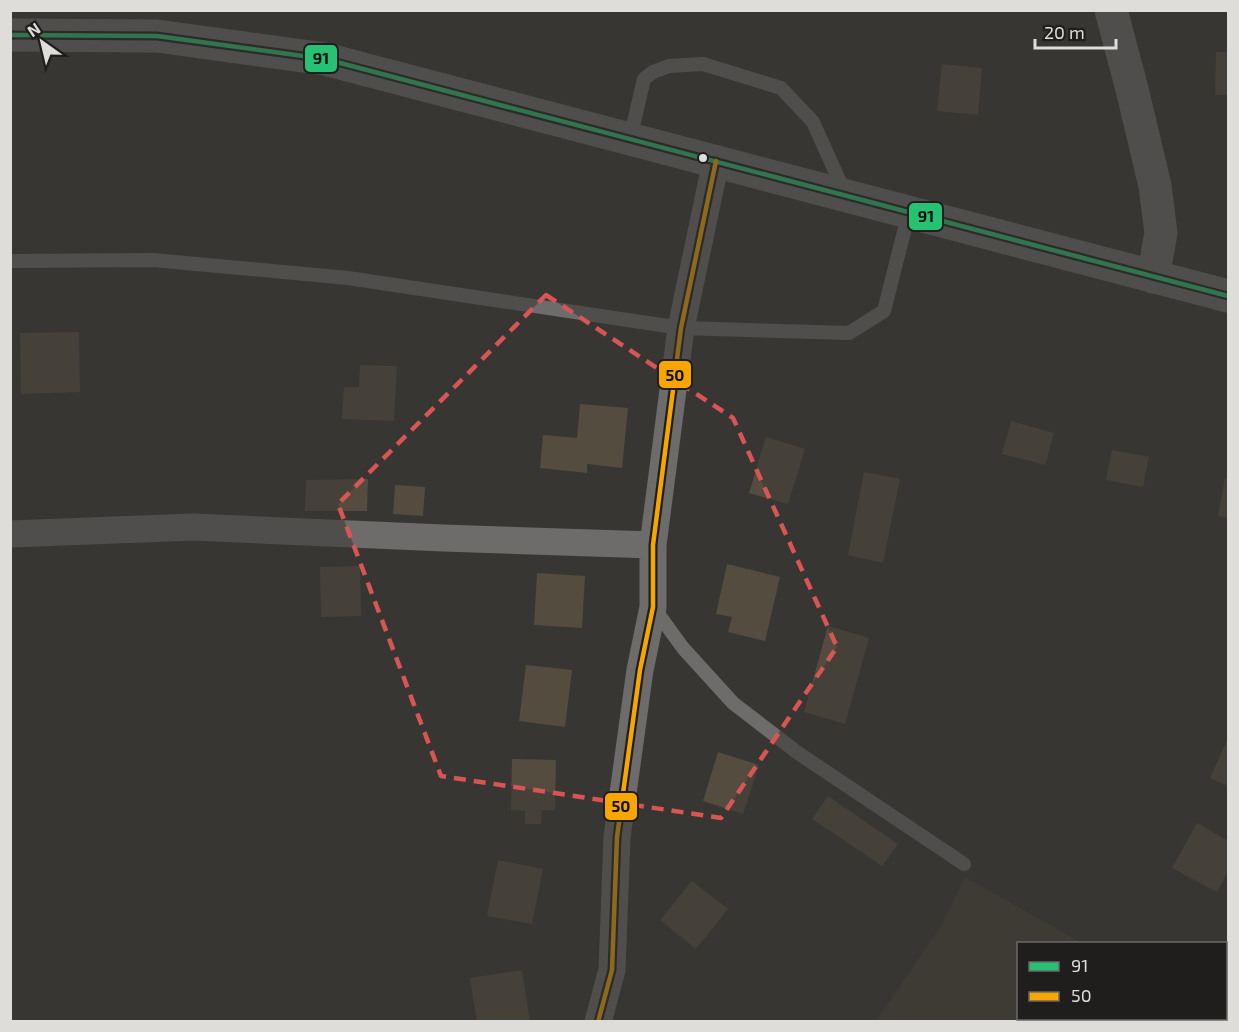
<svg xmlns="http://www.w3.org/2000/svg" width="1239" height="1032" viewBox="0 0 1239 1032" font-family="'Exo 2',sans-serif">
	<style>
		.built { fill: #453e37 }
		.building { fill: #544c3f }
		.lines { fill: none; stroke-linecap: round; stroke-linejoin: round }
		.service { stroke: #6d6c6a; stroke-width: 14 }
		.minor { stroke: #6d6c6a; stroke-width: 27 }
		.tertiary { stroke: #6d6c6a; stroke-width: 33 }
		.primary { stroke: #6e6c6a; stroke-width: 33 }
		.bus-1-casing { stroke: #1f1e1c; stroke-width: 9 }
		.bus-2-casing { stroke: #1f1e1c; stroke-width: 9 }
		.bus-1 { stroke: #26c172; stroke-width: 4.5 }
		.bus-2 { stroke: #f7a600; stroke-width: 4.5 }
		.marked { fill: none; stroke: #d85554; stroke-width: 4.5; stroke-dasharray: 12 8; stroke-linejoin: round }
		.bus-dot { fill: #dfddda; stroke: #1f1e1c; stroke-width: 2 }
		.line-badge { stroke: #1f1e1c; stroke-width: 2 }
		.pale-badge-label { font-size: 16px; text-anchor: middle; font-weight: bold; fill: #111 }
	</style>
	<rect width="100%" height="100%" fill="#383633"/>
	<!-- built -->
	<path class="built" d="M 965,877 L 1082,943 L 1018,944 L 1018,1018 L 1214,1018 L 1219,1021 L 876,1021 L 941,926 Z"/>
	<!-- building -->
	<path class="building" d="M 1216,52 L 1228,52 L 1228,95 L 1215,95 Z
		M 942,64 L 982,68 L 978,115 L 937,111 Z
		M 79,332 L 80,392 L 21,394 L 20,333 Z
		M 360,365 L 397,366 L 394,421 L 342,419 L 344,387 L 359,387 Z
		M 580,404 L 628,408 L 622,468 L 587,464 L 587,473 L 540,468 L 543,435 L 577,438 Z
		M 1011,421 L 1054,433 L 1045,465 L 1002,454 Z
		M 766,437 L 805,449 L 788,504 L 749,493 Z
		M 1112,450 L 1149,457 L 1143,487 L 1106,480 Z
		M 864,472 L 900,479 L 883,563 L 848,555 Z
		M 1225,478 L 1228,479 L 1228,518 L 1218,516 Z
		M 368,479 L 367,511 L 305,511 L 306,480 Z
		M 395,485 L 425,487 L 423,516 L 393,514 Z
		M 727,564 L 780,577 L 765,641 L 728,632 L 732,617 L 716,614 Z
		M 360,566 L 361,616 L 321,617 L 320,567 Z
		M 537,573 L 585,576 L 582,628 L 534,625 Z
		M 828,626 L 869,638 L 845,724 L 804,712 Z
		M 526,665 L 572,670 L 565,727 L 519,721 Z
		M 1228,738 L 1228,786 L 1210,778 Z
		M 718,752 L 759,765 L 743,814 L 703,801 Z
		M 512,759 L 556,760 L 555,810 L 542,810 L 541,824 L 525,824 L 525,811 L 511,810 Z
		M 828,796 L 898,844 L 882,866 L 812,819 Z
		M 1197,823 L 1228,841 L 1228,871 L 1217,892 L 1172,868 Z
		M 498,860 L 543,869 L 532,924 L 487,916 Z
		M 692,881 L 728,909 L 696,949 L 660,920 Z
		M 522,970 L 530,1022 L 477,1022 L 470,978 Z"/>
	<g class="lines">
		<!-- service -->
		<path class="service" d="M 630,139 L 644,79 L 653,72 L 669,66 L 703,64 L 781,88 L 813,122 L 844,191
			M 10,261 L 153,260 L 348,278 L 681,328 L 849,333 L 884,311 L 909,212
			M 654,608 L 683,648 L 733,703 L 798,753 L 964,864"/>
		<!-- minor -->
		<path class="minor" d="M 10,534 L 194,527 L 443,538 L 653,545
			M 598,1022 L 612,970 L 617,837 L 640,670 L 653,607 L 653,545 L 681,328 L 716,161"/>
		<!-- tertiary -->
		<path class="tertiary" d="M 1111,10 L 1133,93 L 1155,186 L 1161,233 L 1153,277"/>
		<!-- primary -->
		<path class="primary" d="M 10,35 L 157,36 L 325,59 L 1228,296"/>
		<!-- bus-1 casing -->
		<g class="bus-1-casing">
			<path id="bus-1" d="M 10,35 L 157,36 L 325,59 L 1228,296"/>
		</g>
		<!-- bus-2 casing -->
		<g class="bus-2-casing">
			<path id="bus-2" d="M 598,1022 L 612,970 L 617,837 L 640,670 L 653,607 L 653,545 L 681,328 L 716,161"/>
		</g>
		<!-- bus-1 -->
		<use href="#bus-1" class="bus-1"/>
		<!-- bus-2 -->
		<use href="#bus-2" class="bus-2"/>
	</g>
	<!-- marked area -->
	<path d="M0 0H1239V1032H0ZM 546,295 L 733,418 L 837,647 L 721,818 L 441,776 L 338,504 Z" fill="#383633" fill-opacity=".55" fill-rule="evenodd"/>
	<path class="marked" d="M 546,295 L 733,418 L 837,647 L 721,818 L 441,776 L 338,504 Z"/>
	<!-- markers -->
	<circle class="bus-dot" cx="703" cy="158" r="5"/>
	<g class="line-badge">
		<rect x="304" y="44" width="34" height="29" rx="6" fill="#26c172"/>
		<rect x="908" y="202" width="35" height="29" rx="6" fill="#26c172"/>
		<rect x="658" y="360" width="34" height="29" rx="6" fill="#f7a600"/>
		<rect x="604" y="792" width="34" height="29" rx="6" fill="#f7a600"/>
	</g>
	<g class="pale-badge-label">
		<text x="321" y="64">91</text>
		<text x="926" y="222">91</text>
		<text x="675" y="381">50</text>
		<text x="621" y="812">50</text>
	</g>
	<!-- border -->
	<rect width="1239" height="1032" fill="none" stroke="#dfddda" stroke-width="24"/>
	<!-- legend -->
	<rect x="1017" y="942" width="210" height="78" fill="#1f1e1c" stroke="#6c6a68" stroke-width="1.5"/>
	<rect x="1029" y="962" width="30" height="9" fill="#26c172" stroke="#6c6a68" stroke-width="1.5"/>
	<text x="1071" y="972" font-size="18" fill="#dfddda">91</text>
	<rect x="1029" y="992" width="30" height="9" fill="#f7a600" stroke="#6c6a68" stroke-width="1.5"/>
	<text x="1071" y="1002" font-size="18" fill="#dfddda">50</text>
	<!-- north arrow -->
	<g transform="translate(42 42) rotate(326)" stroke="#1f1e1c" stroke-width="4.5" paint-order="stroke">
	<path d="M0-4.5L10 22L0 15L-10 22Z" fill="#dfddda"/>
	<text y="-9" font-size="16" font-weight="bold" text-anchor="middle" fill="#dfddda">N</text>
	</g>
	<!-- scale -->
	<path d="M1035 39v9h81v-9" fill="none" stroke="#dfddda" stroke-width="3"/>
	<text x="1044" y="39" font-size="18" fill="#dfddda" stroke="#1f1e1c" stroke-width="4.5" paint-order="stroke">20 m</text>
</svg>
